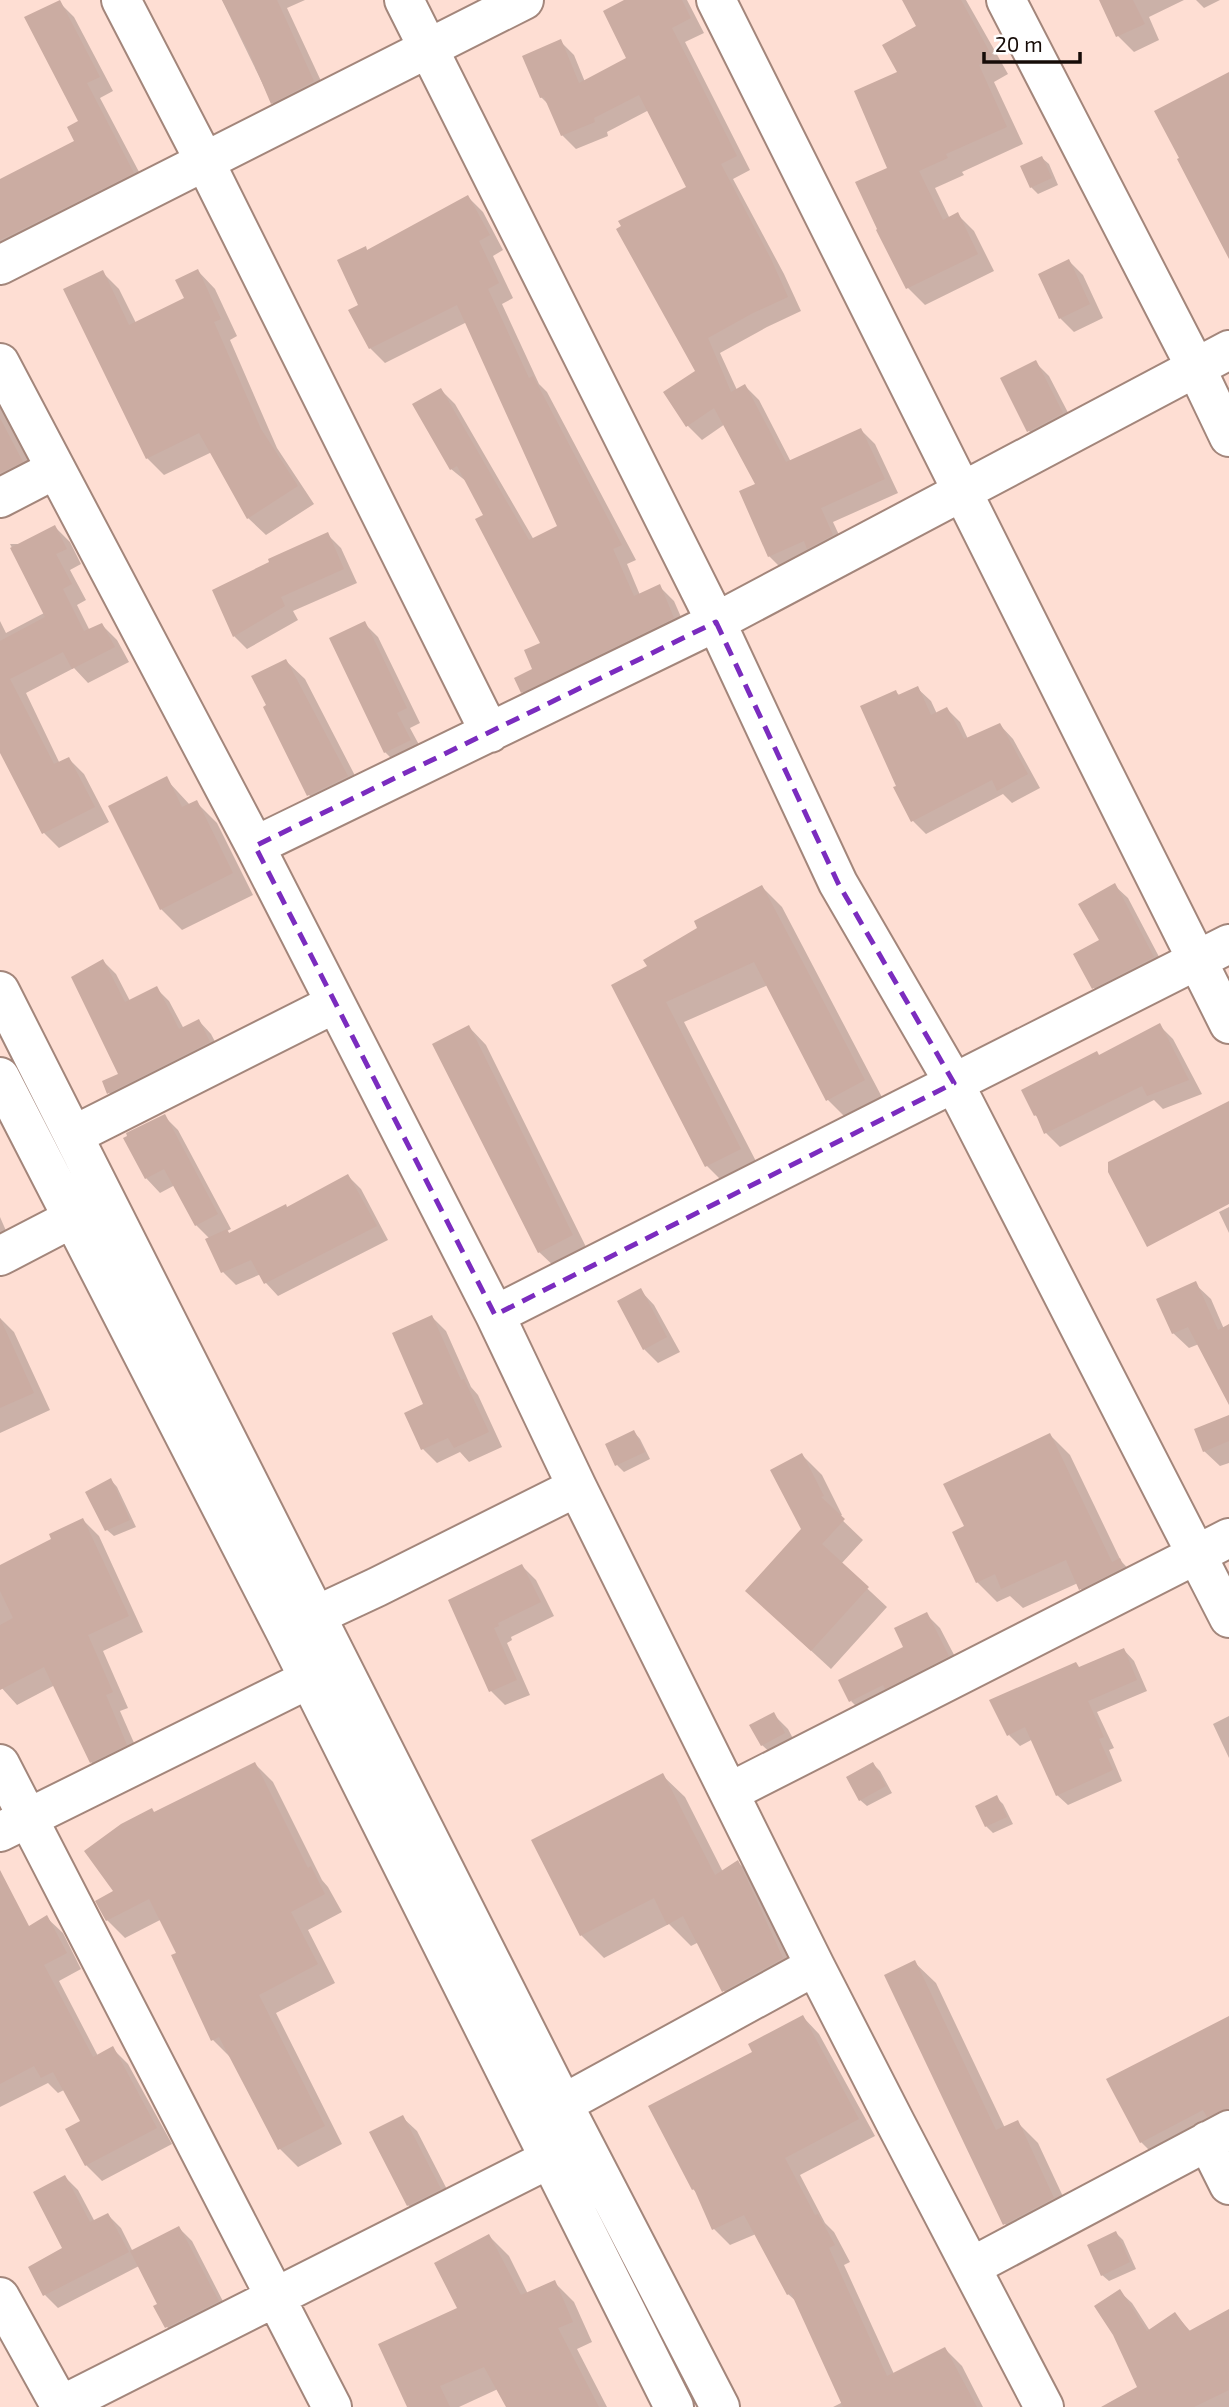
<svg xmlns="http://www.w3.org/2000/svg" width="1229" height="2407" viewBox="0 0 1229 2407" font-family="'Exo 2',sans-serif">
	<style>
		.shadow { fill: #0003 }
		.building { fill: #cbaca2 }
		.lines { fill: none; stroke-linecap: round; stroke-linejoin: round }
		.minor-casing { stroke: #a3867b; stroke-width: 42 }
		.minor { stroke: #fff; stroke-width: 38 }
		.marked { fill: none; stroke: #7b2cbf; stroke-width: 5; stroke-dasharray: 14 9; stroke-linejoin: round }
	</style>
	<rect width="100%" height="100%" fill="#feded3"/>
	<!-- shadow -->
	<path class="shadow" d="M 222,0 L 305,0 L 287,8 L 328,96 L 287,117 L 272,103 Z
		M 628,0 L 687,0 L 704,33 L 685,42 L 750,170 L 733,179 L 784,274 L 801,311 L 767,327 L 720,353 L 737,390 L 745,386 L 759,400 L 791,462 L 861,430 L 875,444 L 898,493 L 833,522 L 846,550 L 783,570 L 769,556 L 757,484 L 725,424 L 702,440 L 688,426 L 665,393 L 697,372 L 688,188 L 649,110 L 607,132 L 608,136 L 576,149 L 562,135 L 550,106 L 541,97 L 560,41 L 574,55 L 585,82 L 629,59 Z
		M 904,0 L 966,0 L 1008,74 L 994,82 L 1023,144 L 962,172 L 964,175 L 935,188 L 950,219 L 957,214 L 974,231 L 994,271 L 925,305 L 908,288 L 889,169 L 900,73 L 919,26 Z
		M 1101,0 L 1184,0 L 1149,17 L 1159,40 L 1134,52 L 1118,36 Z
		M 1196,0 L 1220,0 L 1204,8 Z
		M 60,3 L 74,17 L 113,91 L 100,98 L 147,187 L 0,244 L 0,192 L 76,141 L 80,122 Z
		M 1042,158 L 1049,164 L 1058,185 L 1038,194 L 1031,187 Z
		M 468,197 L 483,212 L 503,250 L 493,256 L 513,298 L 502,304 L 539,384 L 547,392 L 636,560 L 627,564 L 640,595 L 659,586 L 674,601 L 688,633 L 537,706 L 522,692 L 535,670 L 542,644 L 485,516 L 467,482 L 451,469 L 441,390 L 455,404 L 534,540 L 559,527 L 467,322 L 385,363 L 370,348 L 360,306 L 365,248 L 368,251 Z
		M 1069,261 L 1083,275 L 1103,318 L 1074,332 L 1060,318 Z
		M 198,271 L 215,289 L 237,336 L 230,340 L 277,448 L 314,504 L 266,535 L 248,518 L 212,452 L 164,475 L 147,458 L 102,272 L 119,289 L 136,323 L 186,299 Z
		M 1035,362 L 1049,376 L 1076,428 L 1043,445 L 1029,431 L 1002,379 Z
		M 0,401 L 43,483 L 0,505 Z
		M 55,527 L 70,542 L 81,564 L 70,570 L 86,600 L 77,605 L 90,631 L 102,625 L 117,640 L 129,662 L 88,683 L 74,668 L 26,693 L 60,764 L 69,759 L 84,774 L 109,822 L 59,848 L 44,833 L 0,750 L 0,621 L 6,633 L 46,612 L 10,544 L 23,544 Z
		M 328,535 L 341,548 L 357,583 L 293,611 L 298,620 L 247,649 L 234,636 Z
		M 364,623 L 378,637 L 420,723 L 410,728 L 424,754 L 400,767 L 385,752 L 332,639 Z
		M 286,661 L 305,679 L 365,795 L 327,814 L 309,795 L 265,707 L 268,706 Z
		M 917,688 L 931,701 L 937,714 L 947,709 L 960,722 L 968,739 L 1000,725 L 1013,739 L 1040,788 L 1012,803 L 1003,794 L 926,834 L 913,821 L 898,787 L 896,692 L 900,696 Z
		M 166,779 L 190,805 L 196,802 L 217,823 L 253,895 L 182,930 L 161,909 Z
		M 1115,886 L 1128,898 L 1166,970 L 1106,1000 L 1094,988 L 1101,941 Z
		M 762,887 L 782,907 L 884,1101 L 848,1120 L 828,1100 L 768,985 L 684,1022 L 760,1169 L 727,1186 L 707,1166 L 649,967 Z
		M 103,961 L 116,974 L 130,1001 L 156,988 L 169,1001 L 184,1029 L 199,1021 L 211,1034 L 222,1055 L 122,1106 L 109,1093 L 120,1075 Z
		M 1159,1025 L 1173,1039 L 1202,1094 L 1163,1109 L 1154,1100 L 1060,1147 L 1046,1133 L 1040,1119 L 1035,1115 L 1100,1056 Z
		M 469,1027 L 486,1045 L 589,1253 L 557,1269 L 539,1252 Z
		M 164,1116 L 178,1130 L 231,1229 L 227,1231 L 231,1235 L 288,1209 L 348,1176 L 361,1189 L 388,1240 L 278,1296 L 266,1283 L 261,1274 L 236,1285 L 223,1272 L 207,1240 L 210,1239 L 196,1225 L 175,1185 L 160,1193 L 146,1178 Z
		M 1229,1207 L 1229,1233 L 1219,1212 Z
		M 0,1217 L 14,1249 L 0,1259 Z
		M 1195,1284 L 1211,1299 L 1224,1329 L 1229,1328 L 1229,1401 L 1199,1344 L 1189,1348 L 1173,1333 Z
		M 640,1290 L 654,1305 L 680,1352 L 658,1363 L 644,1349 Z
		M 432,1317 L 446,1331 L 471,1387 L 478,1395 L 502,1447 L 469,1462 L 460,1452 L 437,1463 L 423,1449 Z
		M 0,1318 L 14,1332 L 50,1410 L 0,1433 Z
		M 1229,1417 L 1229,1463 L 1220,1466 L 1204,1451 Z
		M 634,1432 L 640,1439 L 650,1459 L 624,1472 L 617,1465 Z
		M 1050,1435 L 1070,1455 L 1121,1561 L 1139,1580 L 1100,1609 L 1081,1589 L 1078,1583 L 1023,1608 L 1010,1596 L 997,1602 L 977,1582 L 966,1527 Z
		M 802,1455 L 822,1475 L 842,1515 L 839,1517 L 863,1540 L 841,1564 L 887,1607 L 831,1669 L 767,1610 L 803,1529 Z
		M 111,1480 L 117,1487 L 136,1527 L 114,1536 L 107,1530 Z
		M 83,1520 L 99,1536 L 143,1632 L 103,1651 L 128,1708 L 120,1711 L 142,1761 L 107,1778 L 91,1762 L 55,1685 L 17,1705 L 0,1686 L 0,1567 L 53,1540 Z
		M 522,1566 L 536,1580 L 554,1616 L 511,1637 L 512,1640 L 507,1643 L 530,1695 L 505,1705 L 491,1691 L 450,1601 Z
		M 926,1614 L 940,1628 L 962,1670 L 865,1715 L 851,1701 L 906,1648 Z
		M 1124,1650 L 1134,1661 L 1147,1691 L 1097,1712 L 1114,1748 L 1109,1750 L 1122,1781 L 1068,1805 L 1057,1795 L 1033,1739 L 1020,1746 L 1009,1735 L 1080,1668 Z
		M 773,1714 L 788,1729 L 798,1748 L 777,1759 L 762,1745 Z
		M 1229,1716 L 1229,1758 L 1213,1724 Z
		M 255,1764 L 273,1782 L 322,1880 L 328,1887 L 342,1912 L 308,1930 L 335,1983 L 276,2013 L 342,2144 L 298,2167 L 280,2149 L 231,2058 L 213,2040 L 179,1954 L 162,1919 L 125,1938 L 107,1920 L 115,1892 L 155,1814 Z
		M 873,1764 L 880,1771 L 892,1793 L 867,1806 L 860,1800 Z
		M 662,1775 L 685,1797 L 723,1872 L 738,1862 L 760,1885 L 805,1981 L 746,2013 L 724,1991 L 699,1942 L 691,1946 L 669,1924 L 604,1958 L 581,1935 Z
		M 996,1797 L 1003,1804 L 1013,1824 L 993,1833 L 986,1826 L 977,1807 Z
		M 47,1918 L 63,1933 L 81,1969 L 59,1981 L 98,2056 L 112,2048 L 128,2064 L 172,2144 L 102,2181 L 86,2165 L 82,2122 L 64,2090 L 58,2093 L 48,2083 L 0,2107 L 0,1947 Z
		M 914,1962 L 936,1983 L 1005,2128 L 1017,2122 L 1038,2143 L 1074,2220 L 1026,2245 L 1005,2224 Z
		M 803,2017 L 819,2034 L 875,2136 L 800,2175 L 825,2223 L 834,2232 L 850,2262 L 844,2265 L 894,2374 L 945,2349 L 962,2366 L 983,2407 L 833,2407 L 843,2402 L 798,2303 L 788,2294 L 756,2234 L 730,2245 L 714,2229 L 698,2194 L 693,2189 L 754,2053 Z
		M 1229,2018 L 1229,2137 L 1162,2163 L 1141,2142 Z
		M 402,2117 L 417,2131 L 454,2203 L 423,2219 L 408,2205 Z
		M 65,2177 L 78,2190 L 95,2222 L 108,2215 L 121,2228 L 133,2252 L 179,2228 L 192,2241 L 230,2315 L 180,2340 L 167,2327 L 155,2306 L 159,2304 L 139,2266 L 58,2308 L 45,2295 L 64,2248 Z
		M 1116,2233 L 1123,2240 L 1136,2269 L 1109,2281 L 1102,2275 Z
		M 489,2236 L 509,2256 L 528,2294 L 554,2282 L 574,2302 L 592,2342 L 577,2349 L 607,2407 L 508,2407 L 498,2389 L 459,2407 L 409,2407 L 459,2309 Z
		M 1119,2291 L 1132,2303 L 1150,2331 L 1175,2314 L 1191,2332 L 1229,2339 L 1229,2407 L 1140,2407 L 1140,2388 Z"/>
	<!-- building -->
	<path class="building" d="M 60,0 L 100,77 L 87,83 L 134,173 L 0,240 L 0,179 L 74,141 L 67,127 L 78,121 L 24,17 Z
		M 222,0 L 277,0 L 314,81 L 271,104 L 249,52 Z
		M 624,0 L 682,0 L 691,18 L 672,28 L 737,156 L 721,164 L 771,259 L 788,297 L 753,313 L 708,338 L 731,392 L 745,384 L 786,462 L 861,428 L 885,479 L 821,508 L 833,535 L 807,549 L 804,541 L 768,557 L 739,491 L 755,484 L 714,408 L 686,427 L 663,392 L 695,371 L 616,229 L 621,226 L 618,221 L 686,187 L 639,95 L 594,118 L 595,122 L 561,136 L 544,97 L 540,98 L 522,56 L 561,39 L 579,83 L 626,58 L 603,11 Z
		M 902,0 L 961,0 L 992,56 L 979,65 L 1007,127 L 946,154 L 948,158 L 919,171 L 943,220 L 958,212 L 978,254 L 906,289 L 876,230 L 877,229 L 855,182 L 887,168 L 854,91 L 897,72 L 882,45 L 916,26 Z
		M 1099,0 L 1133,0 L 1145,24 L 1116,37 Z
		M 1229,72 L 1229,259 L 1177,159 L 1179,158 L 1154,111 Z
		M 1042,156 L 1052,178 L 1030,188 L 1020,166 Z
		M 468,195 L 490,235 L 479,241 L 499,283 L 488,289 L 529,378 L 533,376 L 622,545 L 613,549 L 634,596 L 660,584 L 674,618 L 521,693 L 514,678 L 532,669 L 524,650 L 540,643 L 475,519 L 483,515 L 457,466 L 450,470 L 412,404 L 441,388 L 529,540 L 557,526 L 457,305 L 369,349 L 348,310 L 358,305 L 337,260 L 366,246 L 367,250 Z
		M 1069,259 L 1090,304 L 1059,319 L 1038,274 Z
		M 198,269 L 221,319 L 214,322 L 261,429 L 298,486 L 247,519 L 199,433 L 146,459 L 63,289 L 103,270 L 129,325 L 184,298 L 175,280 Z
		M 1036,360 L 1063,413 L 1027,432 L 1000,378 Z
		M 0,418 L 23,462 L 0,473 Z
		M 55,525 L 67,549 L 56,554 L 72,584 L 63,589 L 84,631 L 102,623 L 115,647 L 72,669 L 63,652 L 10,679 L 54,764 L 69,757 L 95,807 L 42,834 L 0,753 L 0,641 L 45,617 L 10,548 Z
		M 328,532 L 344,569 L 281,597 L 285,606 L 233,637 L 212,590 L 269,562 L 268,559 Z
		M 365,621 L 407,708 L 397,713 L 411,740 L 384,753 L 329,638 Z
		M 286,659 L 348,776 L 307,796 L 263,707 L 266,705 L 251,676 Z
		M 918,686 L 931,715 L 947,707 L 964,739 L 1000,723 L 1028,774 L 997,791 L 992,780 L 911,822 L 893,787 L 896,786 L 860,706 L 896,690 L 898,695 Z
		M 167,776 L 182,807 L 197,800 L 233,873 L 160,910 L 108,806 Z
		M 1115,883 L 1154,957 L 1092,989 L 1073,954 L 1099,940 L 1078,904 Z
		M 762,885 L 865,1080 L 826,1101 L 754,962 L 666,1002 L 741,1149 L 705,1167 L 611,985 L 647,966 L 643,960 L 697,928 L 694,921 Z
		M 103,959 L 125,1002 L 157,986 L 179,1029 L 199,1019 L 210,1042 L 107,1094 L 102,1081 L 118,1074 L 71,977 Z
		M 1160,1023 L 1189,1080 L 1147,1096 L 1142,1086 L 1044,1134 L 1036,1115 L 1034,1116 L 1021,1090 L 1097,1051 L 1099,1055 Z
		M 469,1025 L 573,1235 L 538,1253 L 432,1044 Z
		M 1229,1101 L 1229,1204 L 1147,1247 L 1108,1172 L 1108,1162 Z
		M 165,1114 L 218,1214 L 195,1226 L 164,1169 L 145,1179 L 123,1138 L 127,1136 L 126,1133 Z
		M 348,1174 L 377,1226 L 264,1284 L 251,1260 L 221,1273 L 205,1239 L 227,1229 L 229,1233 L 286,1204 L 287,1207 Z
		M 1196,1281 L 1218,1330 L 1229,1324 L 1229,1405 L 1188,1327 L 1172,1334 L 1156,1299 Z
		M 641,1288 L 667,1337 L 643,1350 L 617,1301 Z
		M 432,1315 L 461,1380 L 464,1379 L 489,1432 L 454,1448 L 448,1438 L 421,1450 L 404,1413 L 423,1404 L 392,1333 Z
		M 0,1318 L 34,1393 L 0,1408 Z
		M 1229,1415 L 1229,1441 L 1203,1452 L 1194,1429 Z
		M 634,1430 L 645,1452 L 615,1466 L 605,1444 Z
		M 1050,1433 L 1112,1562 L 1120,1558 L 1124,1567 L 1079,1590 L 1066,1560 L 1001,1589 L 995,1574 L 976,1583 L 952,1532 L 964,1526 L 943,1484 Z
		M 802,1453 L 824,1496 L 821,1497 L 845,1519 L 822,1544 L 869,1587 L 811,1651 L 745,1591 L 801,1529 L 770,1470 Z
		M 111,1478 L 130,1520 L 105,1531 L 85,1492 Z
		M 83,1518 L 129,1616 L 88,1635 L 113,1692 L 106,1695 L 127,1745 L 90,1763 L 44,1667 L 0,1690 L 0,1625 L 13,1618 L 0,1591 L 0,1565 L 51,1539 L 49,1534 Z
		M 522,1564 L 541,1602 L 498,1623 L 499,1626 L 494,1628 L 517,1680 L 489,1692 L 448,1600 Z
		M 927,1612 L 949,1656 L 885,1689 L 883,1685 L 849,1702 L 838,1680 L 903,1647 L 894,1628 Z
		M 1124,1648 L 1137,1680 L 1088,1701 L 1104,1737 L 1099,1739 L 1113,1770 L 1056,1796 L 1025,1727 L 1007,1736 L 989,1700 L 1076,1662 L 1079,1667 Z
		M 774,1712 L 785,1733 L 761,1746 L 749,1725 Z
		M 255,1762 L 308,1868 L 311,1866 L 325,1894 L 291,1912 L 318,1964 L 259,1995 L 325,2126 L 278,2150 L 219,2037 L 211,2041 L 171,1955 L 176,1953 L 149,1899 L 106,1921 L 95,1901 L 113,1891 L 84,1851 L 121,1824 L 152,1808 L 154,1812 Z
		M 873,1762 L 886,1786 L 859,1801 L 846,1777 Z
		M 663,1773 L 715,1875 L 738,1860 L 783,1958 L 722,1992 L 683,1916 L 667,1925 L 654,1898 L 580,1936 L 531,1840 Z
		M 997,1795 L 1007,1817 L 985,1827 L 975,1806 Z
		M 0,1870 L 29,1926 L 47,1915 L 67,1953 L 44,1965 L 93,2057 L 113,2046 L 157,2128 L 85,2166 L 65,2129 L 80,2121 L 53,2072 L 41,2078 L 34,2066 L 0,2084 Z
		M 915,1960 L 996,2130 L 1018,2120 L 1054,2198 L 1003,2225 L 884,1975 Z
		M 803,2015 L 859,2119 L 785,2158 L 815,2215 L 818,2214 L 835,2245 L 829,2248 L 887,2376 L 945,2347 L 977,2407 L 843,2407 L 791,2293 L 787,2295 L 744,2215 L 712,2230 L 694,2189 L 692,2190 L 648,2106 L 752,2052 L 748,2044 Z
		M 1229,2016 L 1229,2108 L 1207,2117 L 1203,2110 L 1140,2143 L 1106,2079 Z
		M 403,2115 L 441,2189 L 407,2206 L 369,2132 Z
		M 65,2175 L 90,2222 L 108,2213 L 129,2252 L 43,2296 L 28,2267 L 62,2248 L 33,2192 Z
		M 179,2226 L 219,2301 L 165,2328 L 153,2306 L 157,2304 L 130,2251 Z
		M 1116,2231 L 1130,2262 L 1101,2276 L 1087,2245 Z
		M 489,2234 L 521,2295 L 555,2280 L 573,2322 L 558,2328 L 599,2407 L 506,2407 L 484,2367 L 440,2386 L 450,2407 L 407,2407 L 378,2344 L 457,2308 L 434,2263 Z
		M 1120,2289 L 1147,2331 L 1175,2312 L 1189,2331 L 1229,2309 L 1229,2390 L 1194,2407 L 1101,2407 L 1137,2387 L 1113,2335 L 1094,2306 Z"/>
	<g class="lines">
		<!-- minor casing -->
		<g class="minor-casing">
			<path id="minor" d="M 121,0 L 204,160 L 490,733
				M 404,0 L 716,622 L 838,883 L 954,1083 L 1229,1618
				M 716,0 L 1229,1024
				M 1006,0 L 1196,368 L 1229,437
				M 0,265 L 524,0
				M 0,363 L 255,846 L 495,1315 L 577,1487 L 815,1966 L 895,2122 L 1044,2407
				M 0,498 L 56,469
				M 255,846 L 716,622 L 1229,350
				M 0,991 L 563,2104 L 720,2407
				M 0,1077 L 285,1631 L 674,2407
				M 74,1135 L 334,1004
				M 0,1256 L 71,1219
				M 495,1315 L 1229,944
				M 317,1615 L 377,1587 L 577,1487
				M 0,1764 L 332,2407
				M 730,1792 L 1229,1538
				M 0,1832 L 309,1679
				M 563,2104 L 815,1966
				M 1207,2141 L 1229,2185
				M 971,2267 L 1229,2130
				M 0,2297 L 61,2407
				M 58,2407 L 549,2159"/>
		</g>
		<!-- minor -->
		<use href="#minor" class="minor"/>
	</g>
	<!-- marked area -->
	<path class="marked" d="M 716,622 L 838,883 L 954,1083 L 495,1315 L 255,846 Z"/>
	<!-- scale -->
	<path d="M984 52v10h96v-10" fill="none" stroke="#160c08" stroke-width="3.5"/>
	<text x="995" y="52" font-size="21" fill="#160c08" stroke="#ffffff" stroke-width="5" paint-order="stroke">20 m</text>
</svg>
